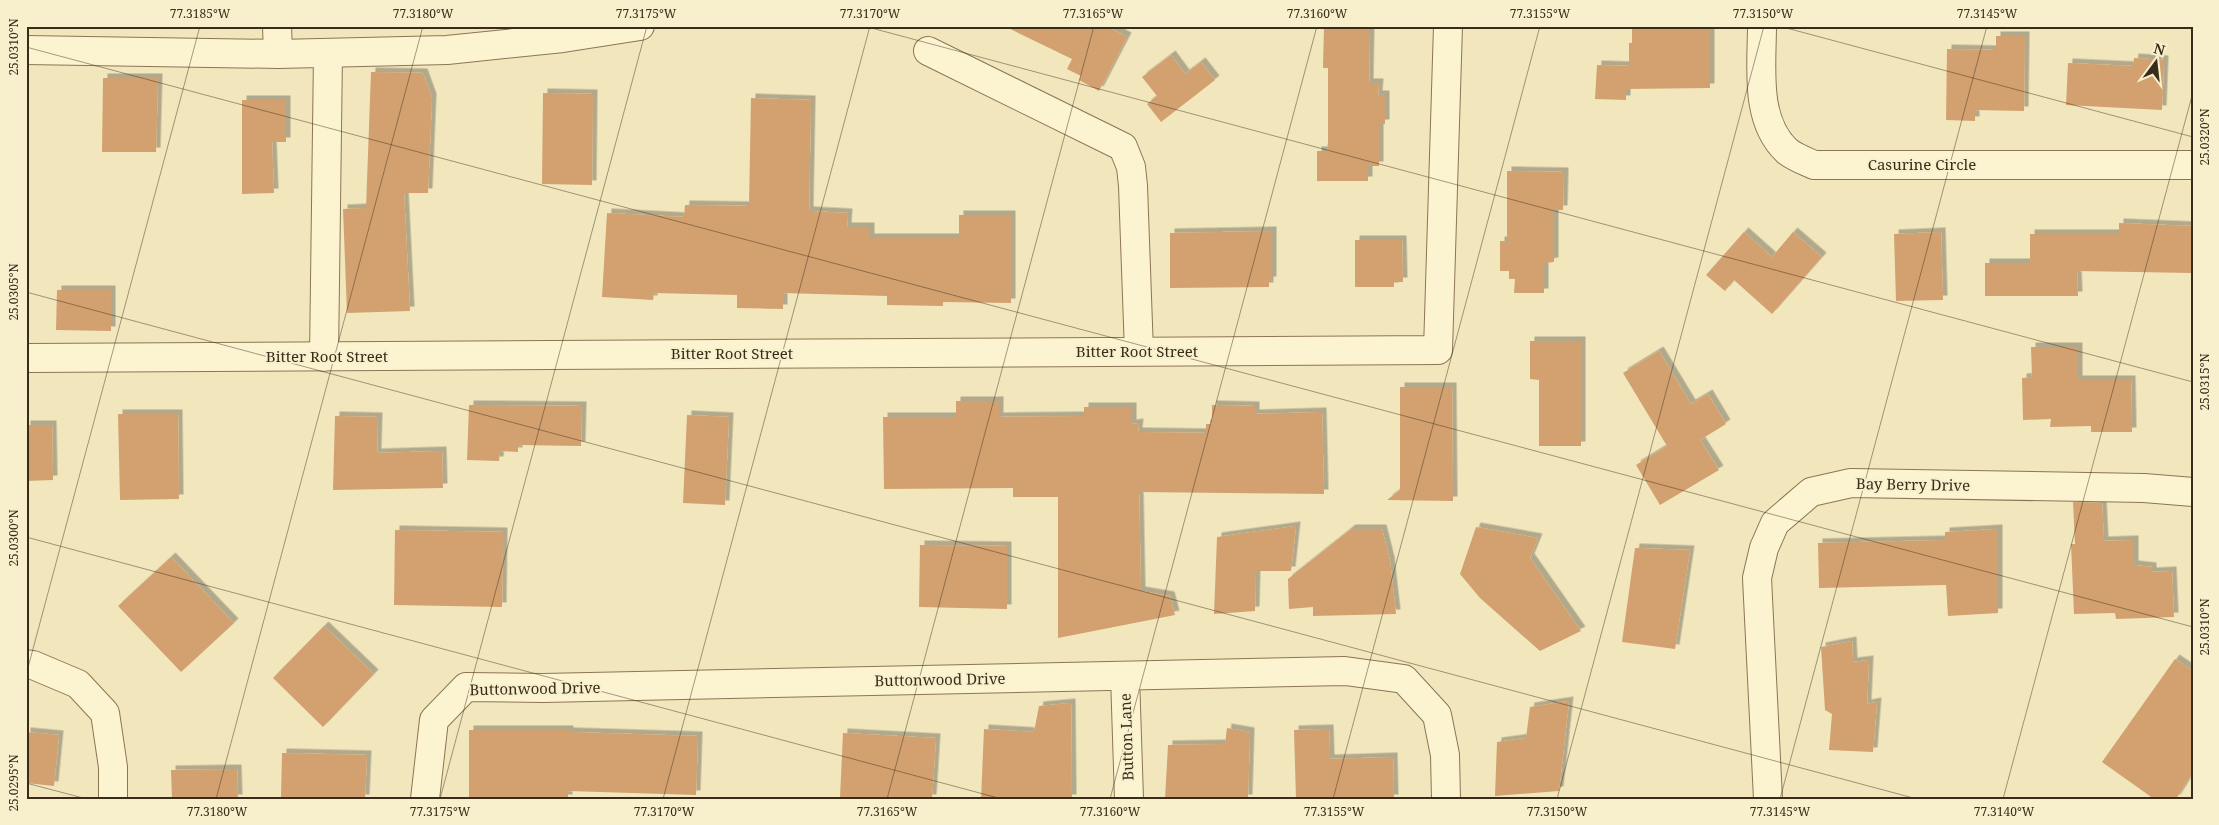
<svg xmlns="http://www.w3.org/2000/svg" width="2219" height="825" viewBox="0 0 2219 825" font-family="'Noto Serif',serif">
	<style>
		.building { fill: #d3a16f; filter: url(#shadow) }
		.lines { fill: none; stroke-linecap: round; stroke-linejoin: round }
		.minor-casing { stroke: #8b7654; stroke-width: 30 }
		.minor { stroke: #fcf3d0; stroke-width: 28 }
		.ticks { fill: none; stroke: #392c1b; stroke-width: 1; stroke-opacity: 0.45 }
		.labels { text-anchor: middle; stroke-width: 4; stroke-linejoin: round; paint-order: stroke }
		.street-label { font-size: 15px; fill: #392c1b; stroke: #f8f0cd }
		.neatline { fill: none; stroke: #392c1b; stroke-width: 2 }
		.ticks-label { font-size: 12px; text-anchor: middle; fill: #392c1b }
	</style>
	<defs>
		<filter id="shadow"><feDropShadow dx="4.5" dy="-4.5" stdDeviation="0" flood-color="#0004"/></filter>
	</defs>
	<rect width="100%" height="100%" fill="#f2e6bd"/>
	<!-- building -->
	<path class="building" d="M 1004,26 L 1106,26 L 1127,37 L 1099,91 L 1079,80 L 1081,76 L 1067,69 L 1072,59 Z
		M 1324,26 L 1363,26 L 1363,28 L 1370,28 L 1369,83 L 1379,83 L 1378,95 L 1385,95 L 1385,124 L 1379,124 L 1379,166 L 1368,166 L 1368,181 L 1317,181 L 1317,151 L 1327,151 L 1328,142 L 1328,68 L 1323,68 Z
		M 1632,26 L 1710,26 L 1710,88 L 1626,89 L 1626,100 L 1595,99 L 1597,65 L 1629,66 L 1629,43 L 1632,43 Z
		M 1996,36 L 2025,36 L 2024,111 L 1975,110 L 1975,121 L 1946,120 L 1947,49 L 1996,50 Z
		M 1171,55 L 1185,74 L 1201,62 L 1215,80 L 1161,122 L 1147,104 L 1157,96 L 1142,77 Z
		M 2134,58 L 2164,60 L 2162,110 L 2066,105 L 2068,63 L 2133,66 Z
		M 371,72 L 423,73 L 432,98 L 428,193 L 404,193 L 410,311 L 347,313 L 343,209 L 366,208 Z
		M 103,78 L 158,78 L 156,152 L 102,152 Z
		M 543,93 L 593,94 L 592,185 L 542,184 Z
		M 751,98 L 811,100 L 809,211 L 848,213 L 847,227 L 870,227 L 870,238 L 959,238 L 959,215 L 1011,215 L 1011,303 L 943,302 L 943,306 L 887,305 L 887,296 L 783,293 L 783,309 L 737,308 L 737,295 L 654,293 L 653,300 L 602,297 L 607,213 L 684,217 L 685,205 L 749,206 Z
		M 242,100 L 286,100 L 286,142 L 272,142 L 274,193 L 242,194 Z
		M 1507,171 L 1564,172 L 1563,210 L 1554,210 L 1554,262 L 1544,263 L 1544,293 L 1514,293 L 1515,279 L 1509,279 L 1509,271 L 1500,271 L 1500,241 L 1507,241 Z
		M 2119,223 L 2191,226 L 2193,273 L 2077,271 L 2078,296 L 1985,296 L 1985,263 L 2030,263 L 2030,234 L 2119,234 Z
		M 1272,231 L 1272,281 L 1269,281 L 1269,287 L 1170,288 L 1170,233 Z
		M 1744,232 L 1772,257 L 1793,232 L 1822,257 L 1772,314 L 1734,280 L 1725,291 L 1706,275 Z
		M 1941,232 L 1943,300 L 1896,301 L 1894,234 Z
		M 1355,240 L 1402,240 L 1403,282 L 1394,282 L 1394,287 L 1355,287 Z
		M 57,290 L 111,290 L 111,331 L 56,330 Z
		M 1530,341 L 1581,341 L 1581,446 L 1539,446 L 1539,380 L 1530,379 Z
		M 2031,347 L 2078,347 L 2078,380 L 2131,380 L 2132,432 L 2091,432 L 2091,426 L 2050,427 L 2051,419 L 2023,420 L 2022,378 L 2032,377 Z
		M 1659,351 L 1691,404 L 1708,394 L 1726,424 L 1700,440 L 1719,470 L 1660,505 L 1636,465 L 1667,446 L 1623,373 Z
		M 1400,387 L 1452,387 L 1453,501 L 1387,500 L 1400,490 Z
		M 956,401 L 999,401 L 999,417 L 1084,416 L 1084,407 L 1132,407 L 1132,424 L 1139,423 L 1138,432 L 1206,433 L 1206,424 L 1212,424 L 1212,405 L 1255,406 L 1255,414 L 1322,412 L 1324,494 L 1139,492 L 1141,591 L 1170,596 L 1175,615 L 1058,638 L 1058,497 L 1013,497 L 1013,488 L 884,489 L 883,417 L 956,417 Z
		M 469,405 L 582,406 L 581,446 L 518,445 L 518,452 L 500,451 L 499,461 L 467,460 Z
		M 118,414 L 178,414 L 179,499 L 120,500 Z
		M 687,415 L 729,417 L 725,505 L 683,503 Z
		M 335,416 L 378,417 L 377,453 L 442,451 L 443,488 L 333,490 Z
		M 26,425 L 52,425 L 53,480 L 26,481 Z
		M 2073,502 L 2102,503 L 2104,541 L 2134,540 L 2134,565 L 2152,567 L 2152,572 L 2172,571 L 2174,617 L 2116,619 L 2115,613 L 2074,614 L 2071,544 L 2075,544 Z
		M 1296,526 L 1291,571 L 1256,571 L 1255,611 L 1214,614 L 1217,537 Z
		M 1476,527 L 1538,538 L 1530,558 L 1581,631 L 1540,651 L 1480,598 L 1460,574 Z
		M 1351,529 L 1382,529 L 1390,561 L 1396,614 L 1313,616 L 1313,607 L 1289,609 L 1288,579 Z
		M 1998,529 L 1998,613 L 1948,616 L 1946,585 L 1819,588 L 1818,543 L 1945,540 L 1945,532 Z
		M 395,530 L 503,532 L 502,607 L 394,605 Z
		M 920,545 L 1007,546 L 1007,609 L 919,607 Z
		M 1635,548 L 1690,550 L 1675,649 L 1622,642 Z
		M 171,557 L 234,623 L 181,672 L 118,606 Z
		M 324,626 L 374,674 L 323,727 L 273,678 Z
		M 1852,641 L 1853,662 L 1869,660 L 1867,704 L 1877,702 L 1873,752 L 1829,750 L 1832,714 L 1825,710 L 1821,647 Z
		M 2175,659 L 2193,671 L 2193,772 L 2176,799 L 2154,799 L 2102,762 Z
		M 1569,701 L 1559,791 L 1495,796 L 1497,742 L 1526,738 L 1530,707 Z
		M 1071,703 L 1072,799 L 981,799 L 984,729 L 1034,732 L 1039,706 Z
		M 1227,728 L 1250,732 L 1248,799 L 1165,799 L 1168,745 L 1225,744 Z
		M 1329,729 L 1330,759 L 1393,757 L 1394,799 L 1296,799 L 1294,730 Z
		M 469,730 L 569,730 L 569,732 L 698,736 L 696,795 L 568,791 L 568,799 L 469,799 Z
		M 26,732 L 59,735 L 54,786 L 26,783 Z
		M 843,733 L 936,738 L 932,799 L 840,797 Z
		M 282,753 L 367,755 L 365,799 L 281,799 Z
		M 237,769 L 238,799 L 172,799 L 171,770 Z"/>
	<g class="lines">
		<!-- minor casing -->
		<g class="minor-casing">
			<path id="minor" d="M 277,26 L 278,54
				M 1762,26 C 1762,66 1754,120 1787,151 C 1794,157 1805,161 1814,165 L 2193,165
				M 26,50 L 278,54 L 447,50 L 563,38 L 640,26
				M 928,51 L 1123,147 L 1131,167 L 1133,186 L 1139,352
				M 324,357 L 328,54
				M 26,358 L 1438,350 L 1448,26
				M 26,664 L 33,665 L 78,684 L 105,713 L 113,767 L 113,799
				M 1125,676 L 1129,799
				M 425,799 L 434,720 L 466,687 L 543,688 L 1345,671 L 1404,679 L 1437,715 L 1445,755 L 1446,799
				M 1768,799 L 1757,578 L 1764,548 L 1775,523 L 1811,492 L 1851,483 L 2144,488 L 2193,492"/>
		</g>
		<!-- minor -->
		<use href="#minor" class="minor"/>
	</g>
	<!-- ticks -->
	<path class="ticks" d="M 864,26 L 2193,382M 1779,26 L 2193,137M 26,47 L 2193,627M 26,292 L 1917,799M 26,537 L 1002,799M 26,675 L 200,26M 26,783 L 87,799M 216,799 L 423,26M 440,799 L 647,26M 663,799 L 870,26M 887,799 L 1094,26M 1110,799 L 1317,26M 1333,799 L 1540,26M 1557,799 L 1764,26M 1780,799 L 1987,26M 2003,799 L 2193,92"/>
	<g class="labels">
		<!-- street labels -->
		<g class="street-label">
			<text x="1922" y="170">Casurine Circle</text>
			<text x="1137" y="357">Bitter Root Street</text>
			<text x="732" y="359">Bitter Root Street</text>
			<text x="327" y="362">Bitter Root Street</text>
			<text transform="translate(1913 485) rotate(1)" y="5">Bay Berry Drive</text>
			<text transform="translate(940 680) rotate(-1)" y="5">Buttonwood Drive</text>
			<text transform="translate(535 689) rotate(-1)" y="5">Buttonwood Drive</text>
			<text transform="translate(1127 737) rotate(-92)" y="5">Button Lane</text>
		</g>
	</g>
	<!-- border -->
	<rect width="2219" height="825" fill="none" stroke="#f8f0cd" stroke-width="55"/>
	<!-- north arrow -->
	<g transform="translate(2156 62) rotate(15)" stroke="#f8f0cd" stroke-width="4" paint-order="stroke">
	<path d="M0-4L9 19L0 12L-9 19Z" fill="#392c1b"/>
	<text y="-8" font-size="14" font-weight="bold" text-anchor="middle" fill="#392c1b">N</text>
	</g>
	<rect x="28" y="28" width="2164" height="770" class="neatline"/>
	<g class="ticks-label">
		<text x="200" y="18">77.3185°W</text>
		<text x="423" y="18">77.3180°W</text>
		<text x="646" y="18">77.3175°W</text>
		<text x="870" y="18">77.3170°W</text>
		<text x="1093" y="18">77.3165°W</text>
		<text x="1317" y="18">77.3160°W</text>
		<text x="1540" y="18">77.3155°W</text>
		<text x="1763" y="18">77.3150°W</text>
		<text x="1987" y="18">77.3145°W</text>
		<text transform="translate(14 47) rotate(-90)" y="4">25.0310°N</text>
		<text transform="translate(2205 137) rotate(-90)" y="4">25.0320°N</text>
		<text transform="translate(14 292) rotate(-90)" y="4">25.0305°N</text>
		<text transform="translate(2205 382) rotate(-90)" y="4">25.0315°N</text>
		<text transform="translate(14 538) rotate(-90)" y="4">25.0300°N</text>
		<text transform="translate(2205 627) rotate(-90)" y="4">25.0310°N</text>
		<text transform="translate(14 783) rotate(-90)" y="4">25.0295°N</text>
		<text x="217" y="816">77.3180°W</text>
		<text x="440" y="816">77.3175°W</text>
		<text x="664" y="816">77.3170°W</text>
		<text x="887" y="816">77.3165°W</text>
		<text x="1110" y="816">77.3160°W</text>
		<text x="1334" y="816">77.3155°W</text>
		<text x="1557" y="816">77.3150°W</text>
		<text x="1780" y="816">77.3145°W</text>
		<text x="2004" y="816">77.3140°W</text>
	</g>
</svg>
